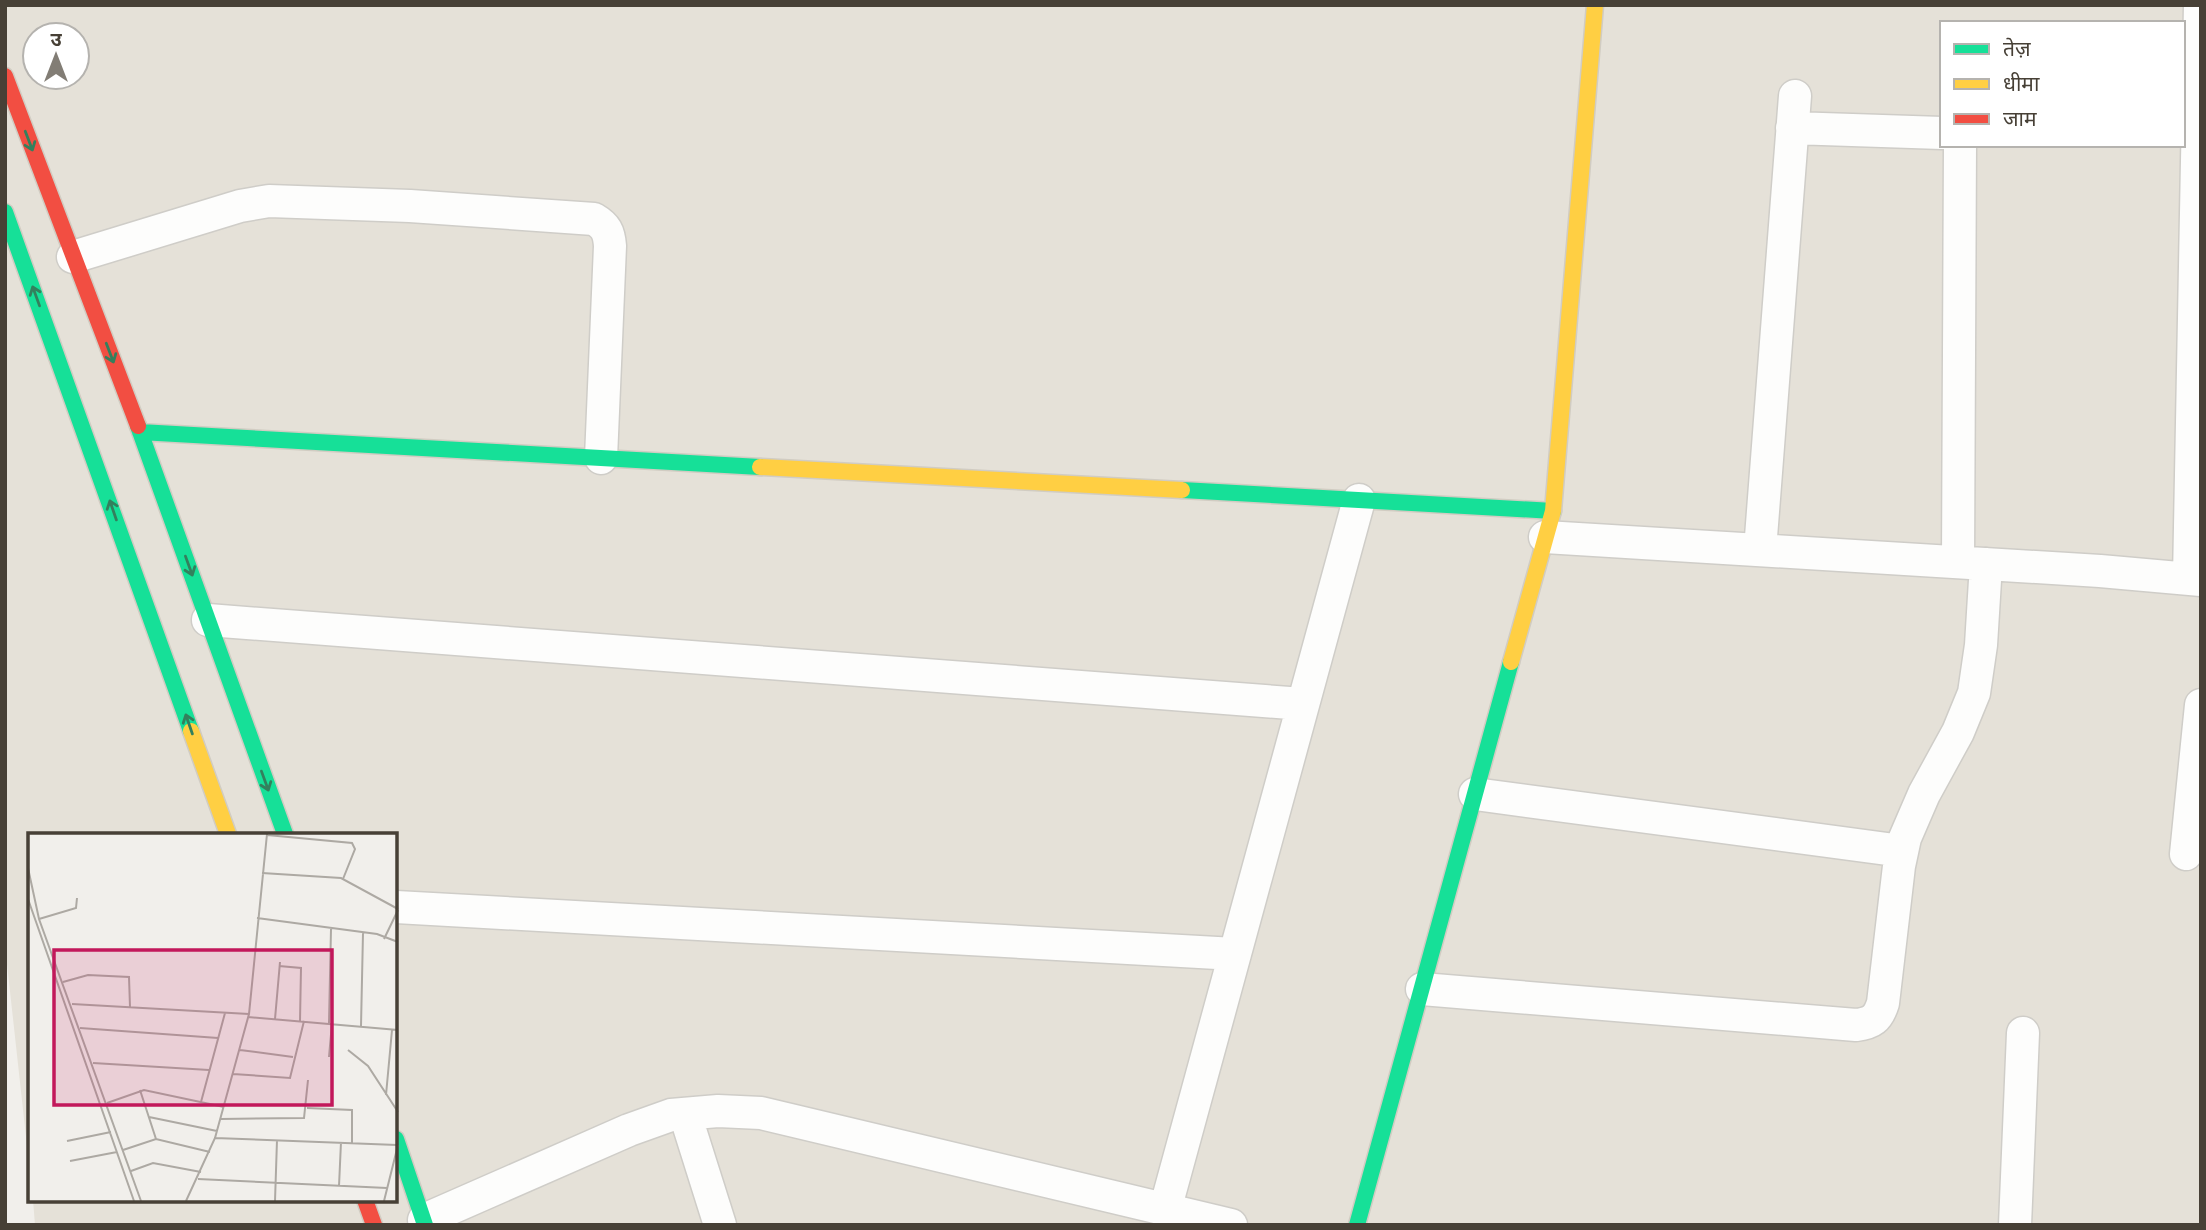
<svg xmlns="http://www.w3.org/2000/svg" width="2206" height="1230" viewBox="0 0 2206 1230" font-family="Signika,'Noto Sans Devanagari',sans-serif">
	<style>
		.residential { fill: #e5e1d8; fill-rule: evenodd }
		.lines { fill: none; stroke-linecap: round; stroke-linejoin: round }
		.street-casing { stroke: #cfcdc8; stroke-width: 35 }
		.fast-casing { stroke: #d1ccc2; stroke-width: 19 }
		.slow-casing { stroke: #d1ccc2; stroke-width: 19 }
		.jam-casing { stroke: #d1ccc2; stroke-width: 19 }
		.street { stroke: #fdfdfc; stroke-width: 32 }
		.fast { stroke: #16e098; stroke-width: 16 }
		.slow { stroke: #ffcf43; stroke-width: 16 }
		.jam { stroke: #f24e42; stroke-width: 16 }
		.oneway { stroke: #33805d }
		.inset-road { fill: none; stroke: #ada9a3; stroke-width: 2 }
		.view { fill: #c2185b; fill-opacity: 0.15; stroke: #c2185b; stroke-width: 3.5 }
		.inset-edge { fill: none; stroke: #474036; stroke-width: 3.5 }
	</style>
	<rect width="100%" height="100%" fill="#f1efeb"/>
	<!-- residential -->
	<path class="residential" d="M 5,5 L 2201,5 L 2201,1225 L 35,1225 L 33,1200 L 396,1200 L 396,834 L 30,834 L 30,1173 L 5,946 ZM 1942,23 L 2183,23 L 2183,145 L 1942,145 ZM 35,35 L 77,35 L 77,77 L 35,77 Z"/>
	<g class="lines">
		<!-- street casing -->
		<g class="street-casing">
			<path id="street" d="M 1792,128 L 1942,133
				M 73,257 L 240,206 L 269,201 L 410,206 L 594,219 C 606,226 609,232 610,246 L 601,458
				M 1545,537 L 2100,571 L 2201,580
				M 1760,550 L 1795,96
				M 1958,562 L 1960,145
				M 2189,579 L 2200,5
				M 208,620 L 1303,704
				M 1475,794 L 1902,851
				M 2186,854 L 2201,705
				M 396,907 L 1235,954
				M 1422,989 L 1856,1025 C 1872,1023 1878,1019 1883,1003 L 1899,866 L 1905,838 L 1924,794 L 1958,732 L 1974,693 L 1981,645 L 1986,564
				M 685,1114 L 720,1225
				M 1165,1210 L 1359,500
				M 424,1220 L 629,1130 L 671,1115 L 718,1111 L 761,1113 L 1231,1225
				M 2015,1225 L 2023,1033"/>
		</g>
		<!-- fast casing -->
		<g class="fast-casing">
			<path id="fast" d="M 5,212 L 191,731
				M 138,426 L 285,834
				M 140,432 L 760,467
				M 1182,490 L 1553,511
				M 396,1139 L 425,1225
				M 1357,1225 L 1511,662"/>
		</g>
		<!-- slow casing -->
		<g class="slow-casing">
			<path id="slow" d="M 760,467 L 1182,490
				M 1511,662 L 1553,511 L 1595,5
				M 191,731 L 228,834"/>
		</g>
		<!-- jam casing -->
		<g class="jam-casing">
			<path id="jam" d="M 5,76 L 138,426
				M 365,1200 L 374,1225"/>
		</g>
		<!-- street -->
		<use href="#street" class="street"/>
		<!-- fast -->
		<use href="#fast" class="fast"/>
		<!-- slow -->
		<use href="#slow" class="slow"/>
		<!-- jam -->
		<use href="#jam" class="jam"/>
	</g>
	<!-- one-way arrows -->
	<defs><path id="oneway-shaft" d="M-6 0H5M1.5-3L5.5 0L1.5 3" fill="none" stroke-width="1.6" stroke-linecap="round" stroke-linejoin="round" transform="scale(1.75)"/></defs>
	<g class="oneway">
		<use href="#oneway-shaft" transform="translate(29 141) rotate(69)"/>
		<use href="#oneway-shaft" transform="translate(36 296) rotate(-110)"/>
		<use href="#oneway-shaft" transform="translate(110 353) rotate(69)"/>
		<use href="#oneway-shaft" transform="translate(113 510) rotate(-109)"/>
		<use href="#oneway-shaft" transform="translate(189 566) rotate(70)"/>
		<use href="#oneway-shaft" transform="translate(189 724) rotate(-109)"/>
		<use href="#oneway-shaft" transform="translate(265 781) rotate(70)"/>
	</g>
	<!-- overview -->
	<g transform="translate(28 833)">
		<rect width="369" height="369" fill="#f1efeb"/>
		<path class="inset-road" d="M 239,2 L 324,10 L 327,16 L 315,46M 0,35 L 11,86 L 113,368M 234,40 L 313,45 L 370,76M 0,66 L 106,368M 229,85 L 349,101 L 370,109M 11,86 L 48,75 L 49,65M 356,106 L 370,77M 251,133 L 273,135 L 272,188M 35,149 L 60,142 L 101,144 L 102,174M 44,171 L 221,181M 220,184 L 370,197M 247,186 L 252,129M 301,190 L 303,96M 333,193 L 335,100M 52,195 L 190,205M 212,217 L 265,224M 320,217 L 340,233 L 370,279M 301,224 L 304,190M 65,230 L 181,237M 205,241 L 262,245 L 276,188M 112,257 L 128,306M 358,262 L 364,197M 173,269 L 197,180M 79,270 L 116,257 L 196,274M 279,275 L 324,277 L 324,310M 121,284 L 189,298M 193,286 L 276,285 L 280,247M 187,305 L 369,312M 39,308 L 83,299M 95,317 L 128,306 L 182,319M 42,328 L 89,319M 103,338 L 125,330 L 173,339M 170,346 L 359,355M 311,353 L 313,309M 158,368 L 187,305 L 221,181 L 239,1M 247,368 L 249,307M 356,368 L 370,312"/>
		<path class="view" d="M 26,117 L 304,117 L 304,272 L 26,272 Z"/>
		<rect width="369" height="369" class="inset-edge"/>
	</g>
	<!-- border -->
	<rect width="2206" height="1230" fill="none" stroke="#474036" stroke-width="14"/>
	<!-- legend -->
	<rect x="1940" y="21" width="245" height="126" fill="#ffffff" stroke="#b5b3af" stroke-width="2"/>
	<rect x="1954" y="44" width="35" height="10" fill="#16e098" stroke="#b5b3af" stroke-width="2"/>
	<text x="2003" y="56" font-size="21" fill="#474036">तेज़</text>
	<rect x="1954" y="79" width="35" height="10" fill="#ffcf43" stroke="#b5b3af" stroke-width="2"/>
	<text x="2003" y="91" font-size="21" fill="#474036">धीमा</text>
	<rect x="1954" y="114" width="35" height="10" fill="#f24e42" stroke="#b5b3af" stroke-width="2"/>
	<text x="2003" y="126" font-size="21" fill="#474036">जाम</text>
	<!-- north arrow -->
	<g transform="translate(56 56)"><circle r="33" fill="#ffffff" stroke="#b5b3af" stroke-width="2"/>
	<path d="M0-5L12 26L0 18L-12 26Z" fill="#827d75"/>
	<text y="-10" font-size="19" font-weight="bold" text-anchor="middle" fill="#474036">उ</text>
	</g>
</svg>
